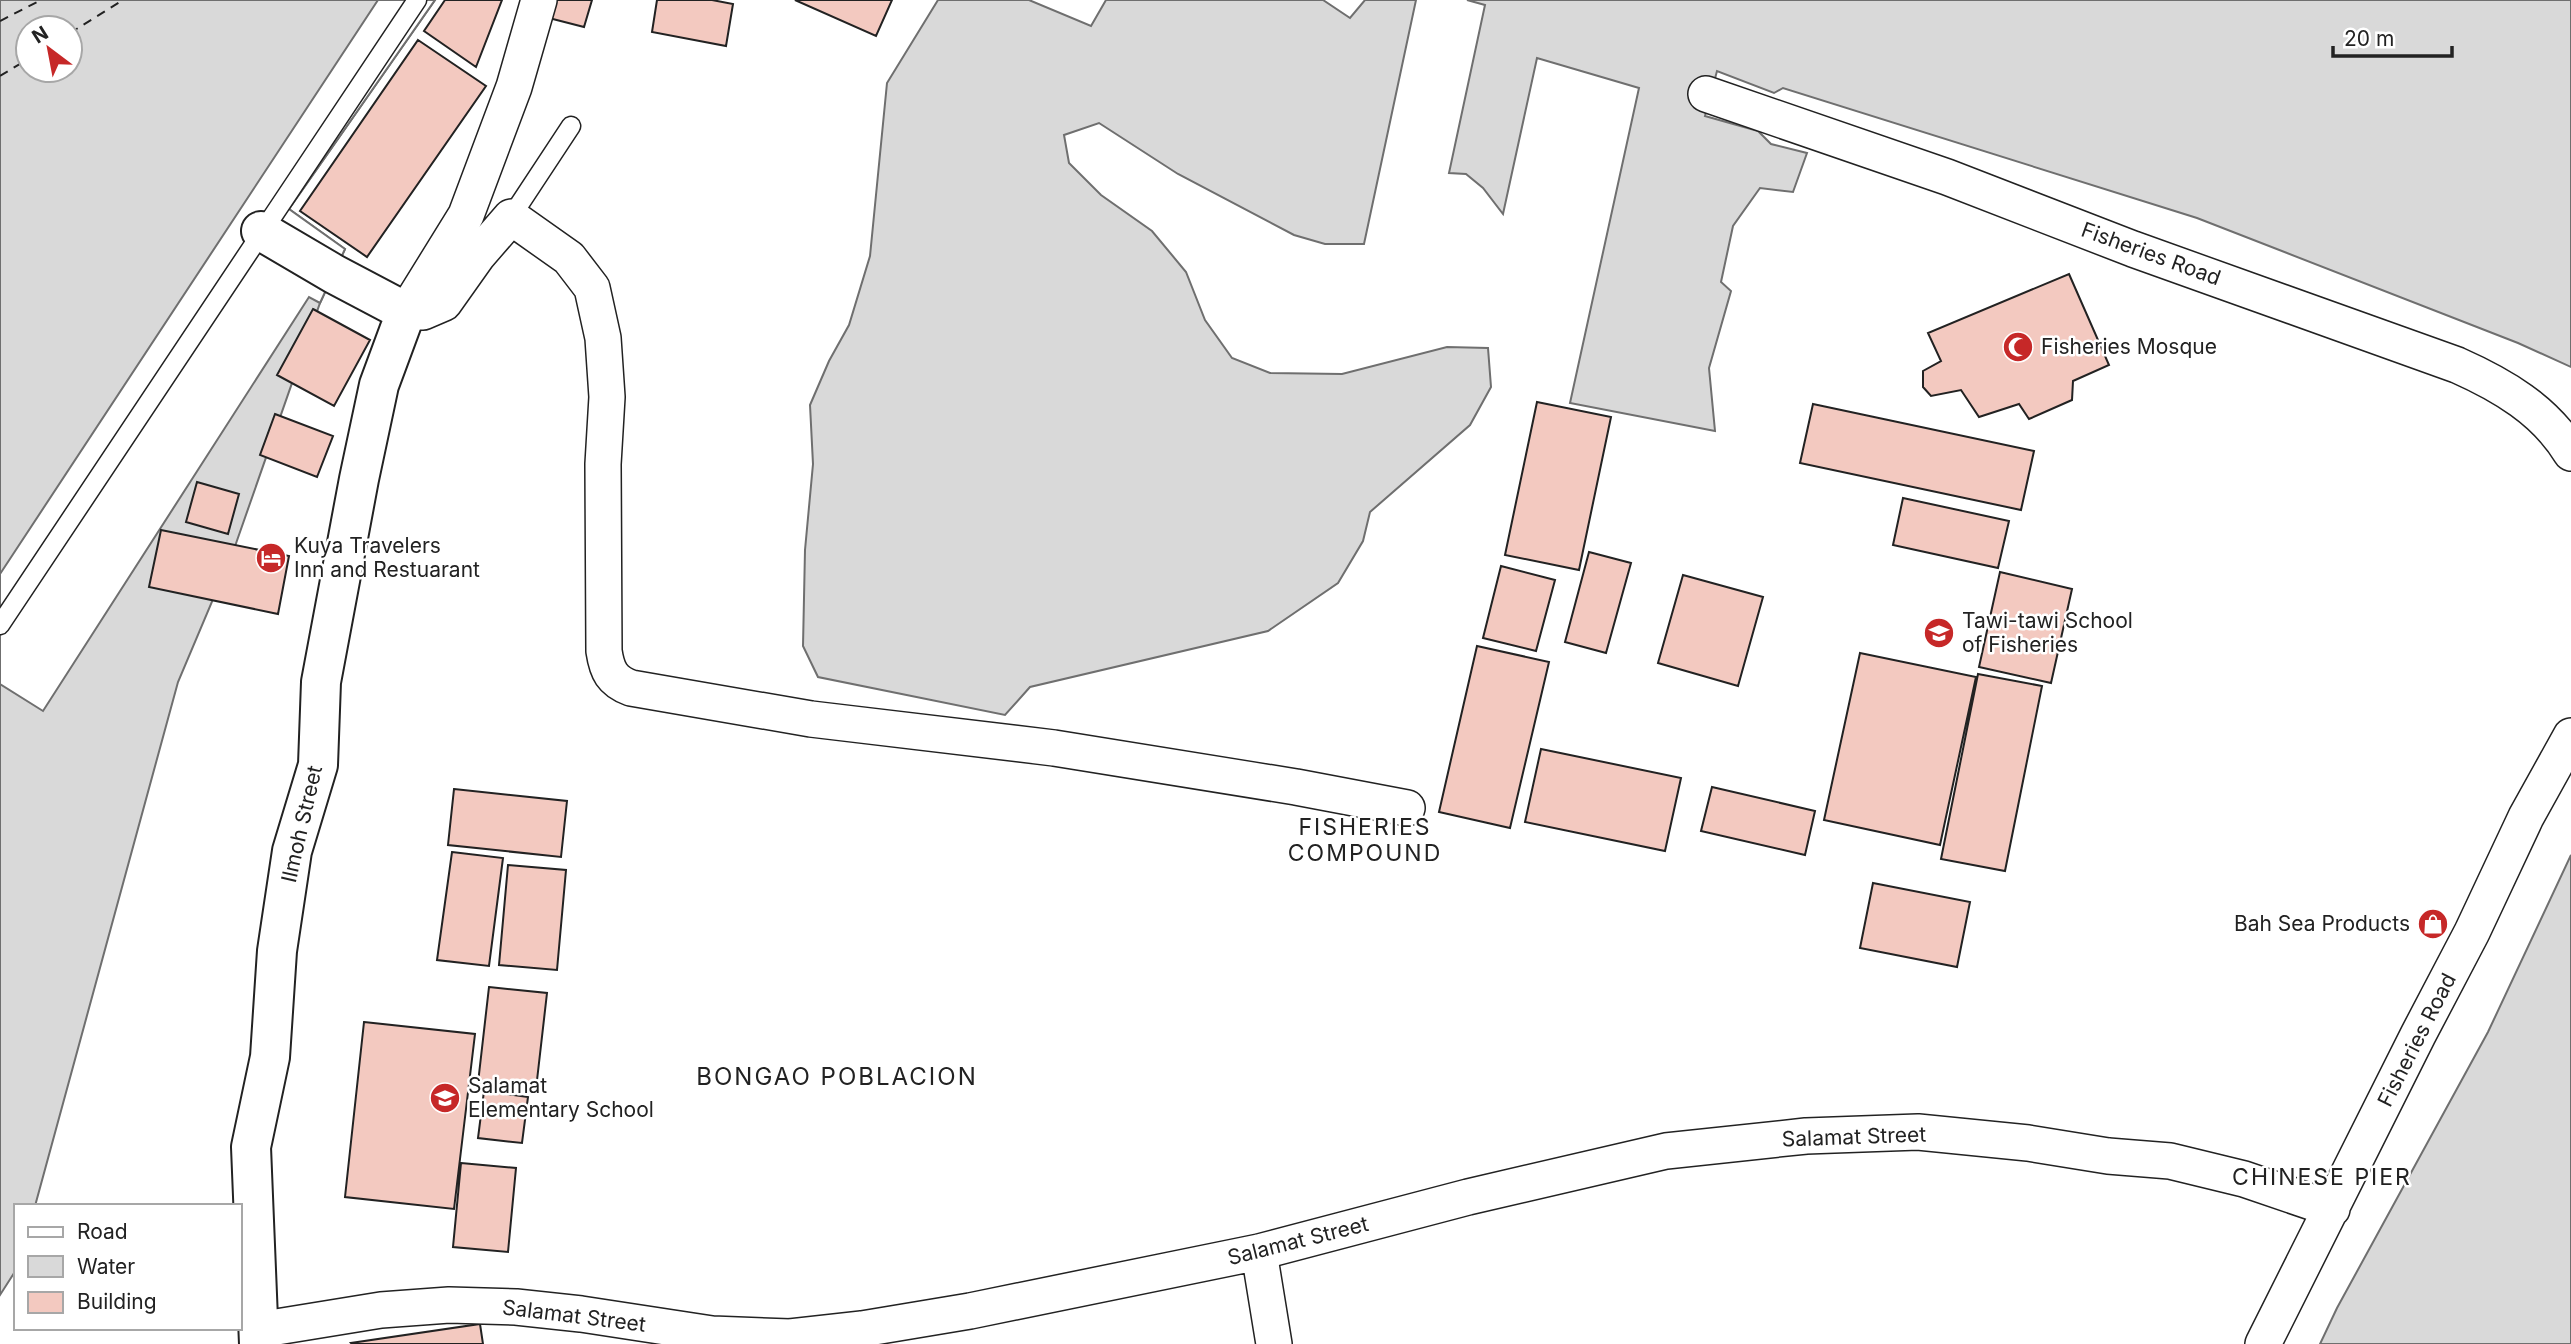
<svg xmlns="http://www.w3.org/2000/svg" width="2571" height="1344" viewBox="0 0 2571 1344" font-family="Inter,sans-serif">
	<style>
		.water { fill: #d9d9d9; stroke: #6f6f6f; stroke-width: 2; fill-rule: evenodd }
		.pier { fill: #fff; stroke: #6f6f6f; stroke-width: 2 }
		.lines { fill: none; stroke-linecap: round; stroke-linejoin: round }
		.ferry { stroke: #222; stroke-width: 2; stroke-dasharray: 9 7; stroke-linecap: butt }
		.building { fill: #f3c9c0; stroke: #222; stroke-width: 2 }
		.service-casing { stroke: #222; stroke-width: 21 }
		.minor-casing { stroke: #222; stroke-width: 38 }
		.tertiary-casing { stroke: #222; stroke-width: 42 }
		.service { stroke: #fff; stroke-width: 18 }
		.minor { stroke: #fff; stroke-width: 35 }
		.tertiary { stroke: #fff; stroke-width: 38 }
		.labels { text-anchor: middle; stroke-width: 5; stroke-linejoin: round; paint-order: stroke }
		.street-label { font-size: 21px; fill: #222; stroke: #fff }
		.poi-label { font-size: 21px; fill: #222; stroke: #fff; text-anchor: start }
		.neighbourhood-label { font-size: 23px; letter-spacing: 2px; fill: #222; stroke: #fff }
		.quarter-label { font-size: 24px; letter-spacing: 2px; fill: #222; stroke: #fff }
	</style>
	<rect width="100%" height="100%" fill="#fff"/>
	<!-- water -->
	<path class="water" d="M 0,0 L 435,0 L 289,209 L 345,249 L 320,303 L 233,552 L 178,682 L 35,1206 L 16,1206 L 16,1270 L 0,1295 ZM 28,28 L 70,28 L 70,70 L 28,70 Z
		M 938,0 L 1029,0 L 1091,26 L 1106,0 L 1323,0 L 1350,18 L 1365,0 L 1416,0 L 1364,244 L 1325,244 L 1294,235 L 1178,174 L 1099,123 L 1064,135 L 1069,163 L 1101,195 L 1152,231 L 1186,272 L 1205,320 L 1232,358 L 1270,373 L 1342,374 L 1447,347 L 1488,348 L 1491,387 L 1470,425 L 1370,512 L 1363,541 L 1338,583 L 1268,631 L 1030,687 L 1005,715 L 818,677 L 803,646 L 805,550 L 813,464 L 810,405 L 829,361 L 849,325 L 870,256 L 887,83 Z
		M 1467,0 L 2571,0 L 2571,367 L 2518,343 L 2197,218 L 1783,88 L 1774,93 L 1717,71 L 1705,116 L 1758,131 L 1771,144 L 1807,153 L 1793,192 L 1760,188 L 1733,226 L 1721,282 L 1731,291 L 1709,368 L 1715,431 L 1570,403 L 1639,88 L 1537,58 L 1503,214 L 1483,188 L 1466,174 L 1449,173 L 1485,5 Z
		M 2571,855 L 2571,1344 L 2320,1344 L 2337,1308 L 2488,1032 Z"/>
	<!-- pier -->
	<path class="pier" d="M 378,0 L 435,0 L 289,209 L 345,249 L 320,303 L 309,297 L 43,711 L 0,684 L 0,574 Z"/>
	<g class="lines">
		<!-- ferry -->
		<path class="ferry" d="M 0,21 L 41,0
			M 70,33 L 123,0
			M 0,76 L 28,59"/>
	</g>
	<!-- building -->
	<path class="building" d="M 445,0 L 502,0 L 476,67 L 424,31 Z
		M 550,0 L 592,0 L 584,27 L 545,17 Z
		M 657,0 L 712,0 L 733,4 L 726,46 L 652,32 Z
		M 795,0 L 892,0 L 876,36 Z
		M 418,40 L 486,86 L 367,257 L 300,211 Z
		M 2069,274 L 2109,365 L 2073,381 L 2072,400 L 2029,419 L 2019,404 L 1979,417 L 1961,390 L 1931,396 L 1923,387 L 1923,371 L 1941,361 L 1928,333 Z
		M 313,309 L 370,340 L 334,406 L 277,375 Z
		M 1537,402 L 1611,417 L 1579,570 L 1505,555 Z
		M 1813,404 L 2034,451 L 2021,510 L 1800,463 Z
		M 275,414 L 333,436 L 317,477 L 260,455 Z
		M 197,482 L 239,494 L 228,534 L 186,522 Z
		M 1903,498 L 2009,521 L 1998,568 L 1893,545 Z
		M 161,530 L 289,556 L 278,614 L 149,587 Z
		M 1589,552 L 1631,563 L 1606,653 L 1565,642 Z
		M 1501,566 L 1555,580 L 1536,651 L 1483,638 Z
		M 2000,572 L 2072,589 L 2051,683 L 1979,667 Z
		M 1683,575 L 1763,597 L 1738,686 L 1658,663 Z
		M 1477,646 L 1549,662 L 1510,828 L 1439,812 Z
		M 1860,653 L 1976,677 L 1940,845 L 1824,820 Z
		M 1978,674 L 2042,686 L 2005,871 L 1941,859 Z
		M 1541,749 L 1681,778 L 1665,851 L 1525,822 Z
		M 1712,787 L 1815,811 L 1805,855 L 1701,831 Z
		M 454,789 L 567,801 L 561,857 L 448,845 Z
		M 452,852 L 503,858 L 489,966 L 437,960 Z
		M 508,865 L 566,870 L 557,970 L 499,965 Z
		M 1873,883 L 1970,902 L 1957,967 L 1860,948 Z
		M 489,987 L 547,993 L 536,1089 L 478,1083 Z
		M 364,1022 L 475,1034 L 454,1209 L 345,1197 Z
		M 484,1091 L 528,1097 L 522,1143 L 478,1138 Z
		M 461,1163 L 516,1168 L 508,1252 L 453,1247 Z
		M 480,1324 L 483,1344 L 352,1344 L 351,1343 Z"/>
	<g class="lines">
		<!-- service casing -->
		<g class="service-casing">
			<path id="service" d="M 511,217 L 571,126
				M 0,625 L 417,0"/>
		</g>
		<!-- minor casing -->
		<g class="minor-casing">
			<path id="minor" d="M 1706,94 L 1947,177 L 2133,249 L 2457,365 C 2502,385 2545,410 2571,453
				M 406,312 L 423,312 L 444,303 L 478,255 L 511,217 L 569,258 L 592,288 L 603,338 L 607,397 L 603,464 L 604,651 C 607,671 612,681 631,688 L 811,719 L 1054,748 L 1296,787 L 1407,808
				M 406,312 L 466,215 L 514,87 L 539,0
				M 1259,1252 L 1274,1344
				M 258,1330 L 381,1310 L 449,1305 L 516,1307 L 581,1314 L 712,1334 L 790,1337 L 862,1329 L 970,1311 L 1259,1252 L 1468,1197 L 1666,1151 L 1806,1136 L 1918,1132 L 2028,1143 L 2108,1156 L 2170,1161 L 2244,1179 L 2332,1209
				M 2263,1344 L 2418,1035 L 2472,932 L 2526,817 L 2571,736"/>
		</g>
		<!-- tertiary casing -->
		<g class="tertiary-casing">
			<path id="tertiary" d="M 259,1344 L 251,1147 L 270,1057 L 277,951 L 292,851 L 318,765 L 321,682 L 359,479 L 379,385 L 406,312 L 334,274 L 261,231"/>
		</g>
		<!-- service -->
		<use href="#service" class="service"/>
		<!-- minor -->
		<use href="#minor" class="minor"/>
		<!-- tertiary -->
		<use href="#tertiary" class="tertiary"/>
	</g>
	<!-- icons -->
	<defs>
		<g id="mosque-disc" transform="scale(1.575)"><circle r="9.5" fill="#c62828" stroke="#fff"/><path d="M3.5-4.9A6 6 0 1 0 3.5 4.9A5 5 0 1 1 3.5-4.9Z" fill="#fff"/></g>
		<g id="hotel-disc" transform="scale(1.575)"><circle r="9.5" fill="#c62828" stroke="#fff"/><path d="M-6-4.5h1.5V1H6V5H4.5V3h-9V5H-6ZM-4 0a1.8 1.8 0 1 1 3.6 0ZM.5 0V-2.5h3Q6-2.5 6 0Z" fill="#fff"/></g>
		<g id="school-disc" transform="scale(1.575)"><circle r="9.5" fill="#c62828" stroke="#fff"/><path d="M0-5L7-2L0 1L-7-2ZM-4 1L0 2.5L4 1V4Q0 6-4 4Z" fill="#fff"/></g>
		<g id="shop-disc" transform="scale(1.575)"><circle r="9.5" fill="#c62828" stroke="#fff"/><path d="M-5-2.5h2.3a2.7 3.5 0 0 1 5.4 0H5L5.5 6h-11ZM-1.5-2.5h3a1.5 2.3 0 0 0-3 0Z" fill="#fff"/></g>
	</defs>
	<g fill-rule="evenodd">
		<use href="#mosque-disc" x="2018" y="347"/>
		<use href="#hotel-disc" x="271" y="558"/>
		<use href="#school-disc" x="1939" y="633"/>
		<use href="#shop-disc" x="2433" y="924"/>
		<use href="#school-disc" x="445" y="1098"/>
	</g>
	<g class="labels">
		<!-- street labels -->
		<g class="street-label">
			<text transform="translate(2151 254) rotate(20)" y="7">Fisheries Road</text>
			<text transform="translate(302 824) rotate(-77)" y="7">Ilmoh Street</text>
			<text transform="translate(2417 1040) rotate(-63)" y="7">Fisheries Road</text>
			<text transform="translate(1854 1137) rotate(-2)" y="7">Salamat Street</text>
			<text transform="translate(1298 1241) rotate(-14)" y="7">Salamat Street</text>
			<text transform="translate(574 1316) rotate(7)" y="7">Salamat Street</text>
		</g>
		<!-- poi labels -->
		<g class="poi-label">
			<text x="2041" y="354">Fisheries Mosque</text>
			<text x="294" y="553">Kuya Travelers<tspan x="294" dy="24">Inn and Restuarant</tspan></text>
			<text x="1962" y="628">Tawi-tawi School<tspan x="1962" dy="24">of Fisheries</tspan></text>
			<text x="2410" y="931" text-anchor="end">Bah Sea Products</text>
			<text x="468" y="1093">Salamat<tspan x="468" dy="24">Elementary School</tspan></text>
		</g>
		<!-- neighbourhood labels -->
		<g class="neighbourhood-label">
			<text x="1365" y="835">FISHERIES<tspan x="1365" dy="26">COMPOUND</tspan></text>
			<text x="2322" y="1185">CHINESE PIER</text>
		</g>
		<!-- quarter labels -->
		<g class="quarter-label">
			<text x="837" y="1085">BONGAO POBLACION</text>
		</g>
	</g>
	<!-- legend -->
	<rect x="14" y="1204" width="228" height="126" fill="#ffffff" stroke="#a7a7a7" stroke-width="2"/>
	<rect x="28" y="1227" width="35" height="10" fill="#ffffff" stroke="#a7a7a7" stroke-width="2"/>
	<text x="77" y="1239" font-size="21" fill="#222222">Road</text>
	<rect x="28" y="1256" width="35" height="21" fill="#d9d9d9" stroke="#a7a7a7" stroke-width="2"/>
	<text x="77" y="1274" font-size="21" fill="#222222">Water</text>
	<rect x="28" y="1292" width="35" height="21" fill="#f3c9c0" stroke="#a7a7a7" stroke-width="2"/>
	<text x="77" y="1309" font-size="21" fill="#222222">Building</text>
	<!-- north arrow -->
	<g transform="translate(49 49) rotate(328)"><circle r="33" fill="#ffffff" stroke="#a7a7a7" stroke-width="2"/>
	<path d="M0-5L12 26L0 18L-12 26Z" fill="#c62828"/>
	<text y="-10" font-size="19" font-weight="bold" text-anchor="middle" fill="#222222">N</text>
	</g>
	<!-- scale -->
	<path d="M2333 46v10h119v-10" fill="none" stroke="#222222" stroke-width="3.5"/>
	<text x="2344" y="46" font-size="21" fill="#222222" stroke="#ffffff" stroke-width="5" paint-order="stroke">20 m</text>
</svg>
